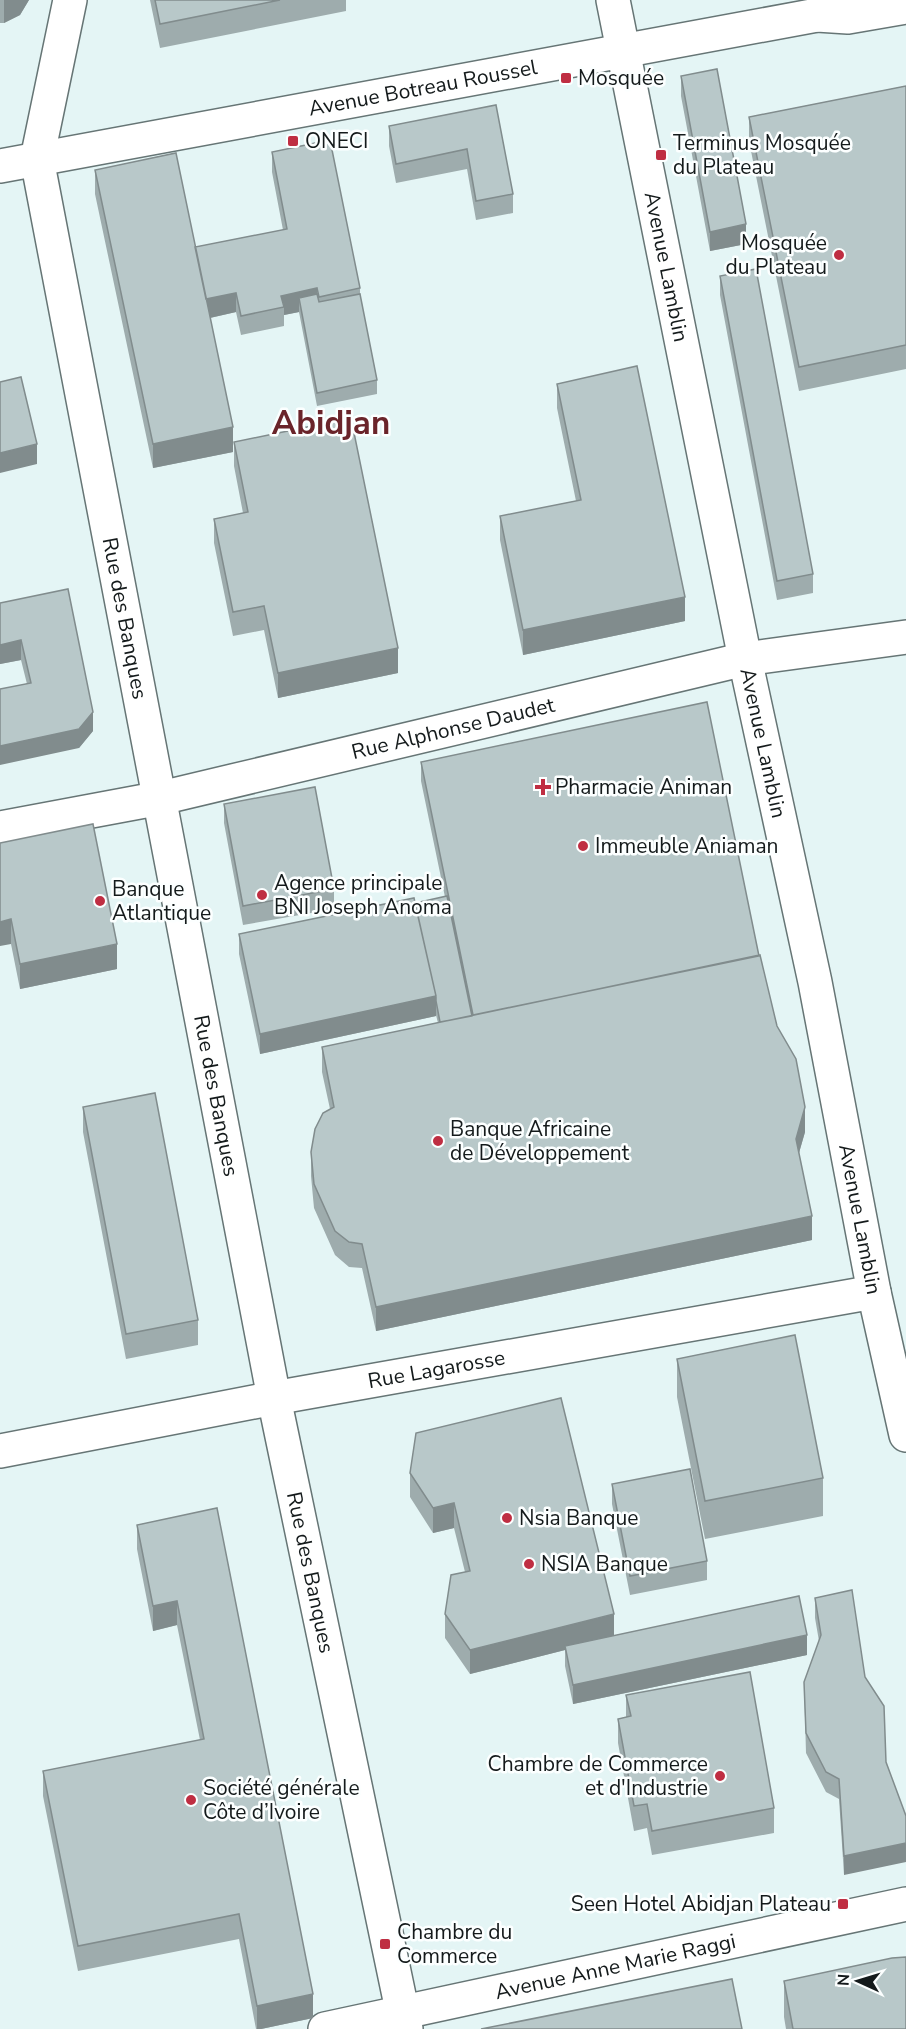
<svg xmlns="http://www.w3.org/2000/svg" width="906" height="2029" viewBox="0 0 906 2029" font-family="'Nunito Sans',sans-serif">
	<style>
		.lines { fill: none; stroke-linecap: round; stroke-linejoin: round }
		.minor-casing { stroke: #667575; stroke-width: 36 }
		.minor { stroke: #fff; stroke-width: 33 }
		.wall { fill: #9eacad }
		.shaded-wall { fill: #818c8d }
		.building { fill: #b8c8c9; stroke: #818c8d; stroke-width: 1.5 }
		.poi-dot { fill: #bf2e42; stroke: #fcffff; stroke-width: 2 }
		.labels { text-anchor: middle; stroke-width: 5; stroke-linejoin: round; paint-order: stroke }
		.poi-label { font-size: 21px; fill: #141a1b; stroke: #fcffff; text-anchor: start }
		.street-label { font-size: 21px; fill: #141a1b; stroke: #fcffff }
		.town-label { font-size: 33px; font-weight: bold; fill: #6a242a; stroke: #fcffff }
	</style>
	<rect width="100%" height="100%" fill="#e4f5f5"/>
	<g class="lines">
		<!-- minor casing -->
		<g class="minor-casing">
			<g id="minor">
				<path id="s1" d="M 70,0 L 37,159 L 274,1398 L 406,2029"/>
				<path id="s2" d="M 613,0 L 745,659 L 815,982 L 874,1292 L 906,1435"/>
				<path d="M 817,15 L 848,17 L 906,7"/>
				<path id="s3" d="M 0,166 L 817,15 L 843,0"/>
				<path id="s4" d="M 0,828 L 161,798 L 745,659 L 906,637"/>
				<path id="s5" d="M 0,1451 L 274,1398 L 874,1292"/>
				<path id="s6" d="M 325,2029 L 906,1904"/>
			</g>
		</g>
		<!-- minor -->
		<use href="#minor" class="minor"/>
	</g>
	<!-- wall -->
	<path class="wall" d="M 0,0 L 29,0 L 20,15 L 4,23 L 0,23 Z
		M 150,0 L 346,0 L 346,11 L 160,48 Z
		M 681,76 L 746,244 L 710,251 L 681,96 Z
		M 906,86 L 906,369 L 799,391 L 749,141 L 749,117 Z
		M 496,105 L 513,194 L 513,213 L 476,220 L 467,169 L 396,183 L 389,146 L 389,126 Z
		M 272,152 L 360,288 L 360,294 L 377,380 L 377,394 L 317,406 L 299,312 L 284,315 L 284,326 L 241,335 L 236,312 L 210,318 L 233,452 L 153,468 L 95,194 L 95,170 L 195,247 L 283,230 L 272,172 Z
		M 720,276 L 813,574 L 813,593 L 777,600 L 720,295 Z
		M 557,384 L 685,621 L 523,655 L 500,540 L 500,516 L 576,501 L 557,408 Z
		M 234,442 L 398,673 L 278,698 L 264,630 L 233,636 L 214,543 L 214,519 L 243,513 L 234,466 Z
		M 0,603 L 93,731 L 79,748 L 27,684 L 21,660 L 0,664 Z
		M 421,762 L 759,956 L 777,1026 L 805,1132 L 799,1153 L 812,1240 L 376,1331 L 362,1268 L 349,1267 L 335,1255 L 314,1208 L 311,1176 L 311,1152 L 330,1109 L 322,1072 L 322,1047 L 438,1023 L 436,1015 L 436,1016 L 260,1054 L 239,954 L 239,934 L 415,903 L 445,897 L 421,781 Z
		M 224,804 L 334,889 L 334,909 L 243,925 L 224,823 Z
		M 0,843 L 117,969 L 20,989 L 11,944 Z
		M 83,1107 L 198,1320 L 198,1345 L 126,1359 L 83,1132 Z
		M 677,1359 L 823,1478 L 823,1516 L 705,1539 L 677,1397 Z
		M 416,1433 L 614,1636 L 807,1655 L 573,1704 L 565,1666 L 565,1650 L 470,1674 L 445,1638 L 445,1614 L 465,1572 L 454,1528 L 433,1533 L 410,1497 L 410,1473 Z
		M 612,1484 L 707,1561 L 707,1580 L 630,1595 L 612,1504 Z
		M 217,1508 L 313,2018 L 261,2029 L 256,2029 L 239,1939 L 78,1971 L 43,1796 L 43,1771 L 200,1740 L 177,1625 L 153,1631 L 137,1549 L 137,1525 Z
		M 852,1590 L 844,1875 L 839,1799 L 826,1792 L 806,1753 L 804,1682 L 819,1641 L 815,1618 L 815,1598 Z
		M 626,1695 L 774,1808 L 774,1833 L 652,1855 L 647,1828 L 634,1831 L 618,1743 L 618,1719 L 626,1717 Z
		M 784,1981 L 906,2029 L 786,2029 L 784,2017 Z"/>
	<!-- shaded-wall -->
	<path class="shaded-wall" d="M 4,0 L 29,0 L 20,15 L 4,23 Z
		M 746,224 L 746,244 L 710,251 L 710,232 Z
		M 317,288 L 317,308 L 299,298 L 299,312 L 284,315 L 284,307 L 281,296 Z
		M 236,293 L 236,312 L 205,319 L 205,299 Z
		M 233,427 L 233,452 L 153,468 L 153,444 Z
		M 37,444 L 37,464 L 0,473 L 0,453 Z
		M 685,597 L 685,621 L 523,655 L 523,630 Z
		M 21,640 L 21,660 L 0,664 L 0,645 Z
		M 398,648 L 398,673 L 278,698 L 278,673 Z
		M 93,712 L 93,731 L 79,748 L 0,765 L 0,746 Z
		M 11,919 L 11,944 L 0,946 L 0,922 Z
		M 117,944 L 117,969 L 20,989 L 20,964 Z
		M 436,996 L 436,1016 L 260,1054 L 260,1034 Z
		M 805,1107 L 805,1132 L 796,1163 L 796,1139 Z
		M 812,1216 L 812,1240 L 376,1331 L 376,1307 Z
		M 454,1503 L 454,1528 L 433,1533 L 433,1508 Z
		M 177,1601 L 177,1625 L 153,1631 L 153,1606 Z
		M 614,1614 L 614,1638 L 565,1646 L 565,1650 L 470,1674 L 470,1650 Z
		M 807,1635 L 807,1655 L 573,1704 L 573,1685 Z
		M 906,1843 L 906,1862 L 844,1875 L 844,1856 Z
		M 313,1994 L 313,2018 L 261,2029 L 257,2029 L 257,2006 Z"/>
	<!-- building -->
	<path class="building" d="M 155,0 L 280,0 L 160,24 Z
		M 717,69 L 746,224 L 710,232 L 681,76 Z
		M 906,86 L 906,345 L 799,367 L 749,117 Z
		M 496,105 L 513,194 L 476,201 L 467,149 L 396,164 L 389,126 Z
		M 330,140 L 360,288 L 319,297 L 317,288 L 281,296 L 284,307 L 241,316 L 236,293 L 206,299 L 195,247 L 287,229 L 272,152 Z
		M 176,153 L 233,427 L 153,444 L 95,170 Z
		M 756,269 L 813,574 L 777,581 L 720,276 Z
		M 317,294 L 319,302 L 360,294 L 377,380 L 317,393 L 299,298 Z
		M 637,366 L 685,597 L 523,630 L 500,516 L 581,500 L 557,384 Z
		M 21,377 L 37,444 L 0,453 L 0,382 Z
		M 351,418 L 398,648 L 278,673 L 264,606 L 233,612 L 214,519 L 248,512 L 234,442 Z
		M 68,589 L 93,712 L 79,729 L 0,746 L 0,689 L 31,683 L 21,640 L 0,645 L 0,603 Z
		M 707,702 L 759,956 L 473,1015 L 421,762 Z
		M 315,787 L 334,889 L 243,906 L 224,804 Z
		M 93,824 L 117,944 L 20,964 L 11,919 L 0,922 L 0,843 Z
		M 447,896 L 472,1016 L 440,1022 L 436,1001 L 436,996 L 415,903 Z
		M 414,898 L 436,996 L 260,1034 L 239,934 Z
		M 760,955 L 777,1026 L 796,1059 L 805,1107 L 796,1139 L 812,1216 L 376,1307 L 362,1244 L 349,1242 L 335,1231 L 314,1184 L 311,1152 L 315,1129 L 323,1113 L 334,1107 L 322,1047 Z
		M 155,1093 L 198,1320 L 126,1334 L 83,1107 Z
		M 795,1335 L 823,1478 L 705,1501 L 677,1359 Z
		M 561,1398 L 614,1614 L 470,1650 L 445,1614 L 451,1575 L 470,1571 L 454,1503 L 433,1508 L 410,1473 L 416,1433 Z
		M 690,1469 L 707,1561 L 630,1576 L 612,1484 Z
		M 217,1508 L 313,1994 L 257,2006 L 239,1914 L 78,1946 L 43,1771 L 204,1739 L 177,1601 L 153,1606 L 137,1525 Z
		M 852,1590 L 865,1677 L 884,1706 L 886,1762 L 906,1816 L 906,1843 L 844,1856 L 839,1779 L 826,1772 L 806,1733 L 804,1682 L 821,1635 L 815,1598 Z
		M 799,1596 L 807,1635 L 573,1685 L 565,1646 Z
		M 750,1672 L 774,1808 L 652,1831 L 647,1804 L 634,1806 L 618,1719 L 631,1716 L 626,1695 Z
		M 906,1957 L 906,2029 L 793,2029 L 784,1981 L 892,1958 Z
		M 732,1979 L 742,2029 L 481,2029 Z"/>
	<!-- markers -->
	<g class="poi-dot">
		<rect x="560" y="72" width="12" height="12" rx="3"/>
		<rect x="287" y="135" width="12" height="12" rx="3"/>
		<rect x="655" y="149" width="12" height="12" rx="3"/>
		<circle cx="839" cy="255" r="6"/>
		<path d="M540 778h6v6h6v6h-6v6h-6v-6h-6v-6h6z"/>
		<circle cx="583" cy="846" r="6"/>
		<circle cx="262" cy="895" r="6"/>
		<circle cx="100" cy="901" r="6"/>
		<circle cx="438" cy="1141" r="6"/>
		<circle cx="507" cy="1518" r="6"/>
		<circle cx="529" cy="1564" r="6"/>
		<circle cx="720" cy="1776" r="6"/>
		<circle cx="191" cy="1800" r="6"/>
		<rect x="837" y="1898" width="12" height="12" rx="3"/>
		<rect x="379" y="1938" width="12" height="12" rx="3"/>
	</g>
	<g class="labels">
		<!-- poi labels -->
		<g class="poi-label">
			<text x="578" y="85">Mosquée</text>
			<text x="305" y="148">ONECI</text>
			<text x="673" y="150">Terminus Mosquée<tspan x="673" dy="24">du Plateau</tspan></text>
			<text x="827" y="250" text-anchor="end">Mosquée<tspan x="827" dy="24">du Plateau</tspan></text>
			<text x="555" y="794">Pharmacie Animan</text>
			<text x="595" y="853">Immeuble Aniaman</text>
			<text x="274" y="890">Agence principale<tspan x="274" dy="24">BNI Joseph Anoma</tspan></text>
			<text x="112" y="896">Banque<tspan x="112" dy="24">Atlantique</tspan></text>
			<text x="450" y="1136">Banque Africaine<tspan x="450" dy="24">de Développement</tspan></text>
			<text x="519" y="1525">Nsia Banque</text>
			<text x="541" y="1571">NSIA Banque</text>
			<text x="708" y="1771" text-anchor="end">Chambre de Commerce<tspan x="708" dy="24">et d'Industrie</tspan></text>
			<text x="203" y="1795">Société générale<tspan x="203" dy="24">Côte d’Ivoire</tspan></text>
			<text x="831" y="1911" text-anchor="end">Seen Hotel Abidjan Plateau</text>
			<text x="397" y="1939">Chambre du<tspan x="397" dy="24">Commerce</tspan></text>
		</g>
		<!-- street labels -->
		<g class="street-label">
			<text dy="7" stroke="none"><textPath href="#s3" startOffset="430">Avenue Botreau Roussel</textPath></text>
			<text dy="7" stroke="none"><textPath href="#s2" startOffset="272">Avenue Lamblin</textPath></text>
			<text dy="7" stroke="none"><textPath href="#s1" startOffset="630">Rue des Banques</textPath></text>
			<text dy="7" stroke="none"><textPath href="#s4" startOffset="464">Rue Alphonse Daudet</textPath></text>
			<text dy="7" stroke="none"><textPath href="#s2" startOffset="758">Avenue Lamblin</textPath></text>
			<text dy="7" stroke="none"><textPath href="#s1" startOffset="1116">Rue des Banques</textPath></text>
			<text dy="7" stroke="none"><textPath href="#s2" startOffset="1244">Avenue Lamblin</textPath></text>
			<text dy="7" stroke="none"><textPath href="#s5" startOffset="444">Rue Lagarosse</textPath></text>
			<text dy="7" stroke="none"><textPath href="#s1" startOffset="1602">Rue des Banques</textPath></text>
			<text dy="7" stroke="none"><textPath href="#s6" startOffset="297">Avenue Anne Marie Raggi</textPath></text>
		</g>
		<!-- town labels -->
		<g class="town-label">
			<text x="331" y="434">Abidjan</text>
		</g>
	</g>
	<!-- north arrow -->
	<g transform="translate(858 1981) rotate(274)" stroke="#fcffff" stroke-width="4.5" paint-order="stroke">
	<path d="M0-4.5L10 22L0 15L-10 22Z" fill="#141a1b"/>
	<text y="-9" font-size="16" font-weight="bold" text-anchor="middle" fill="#141a1b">N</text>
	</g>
</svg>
